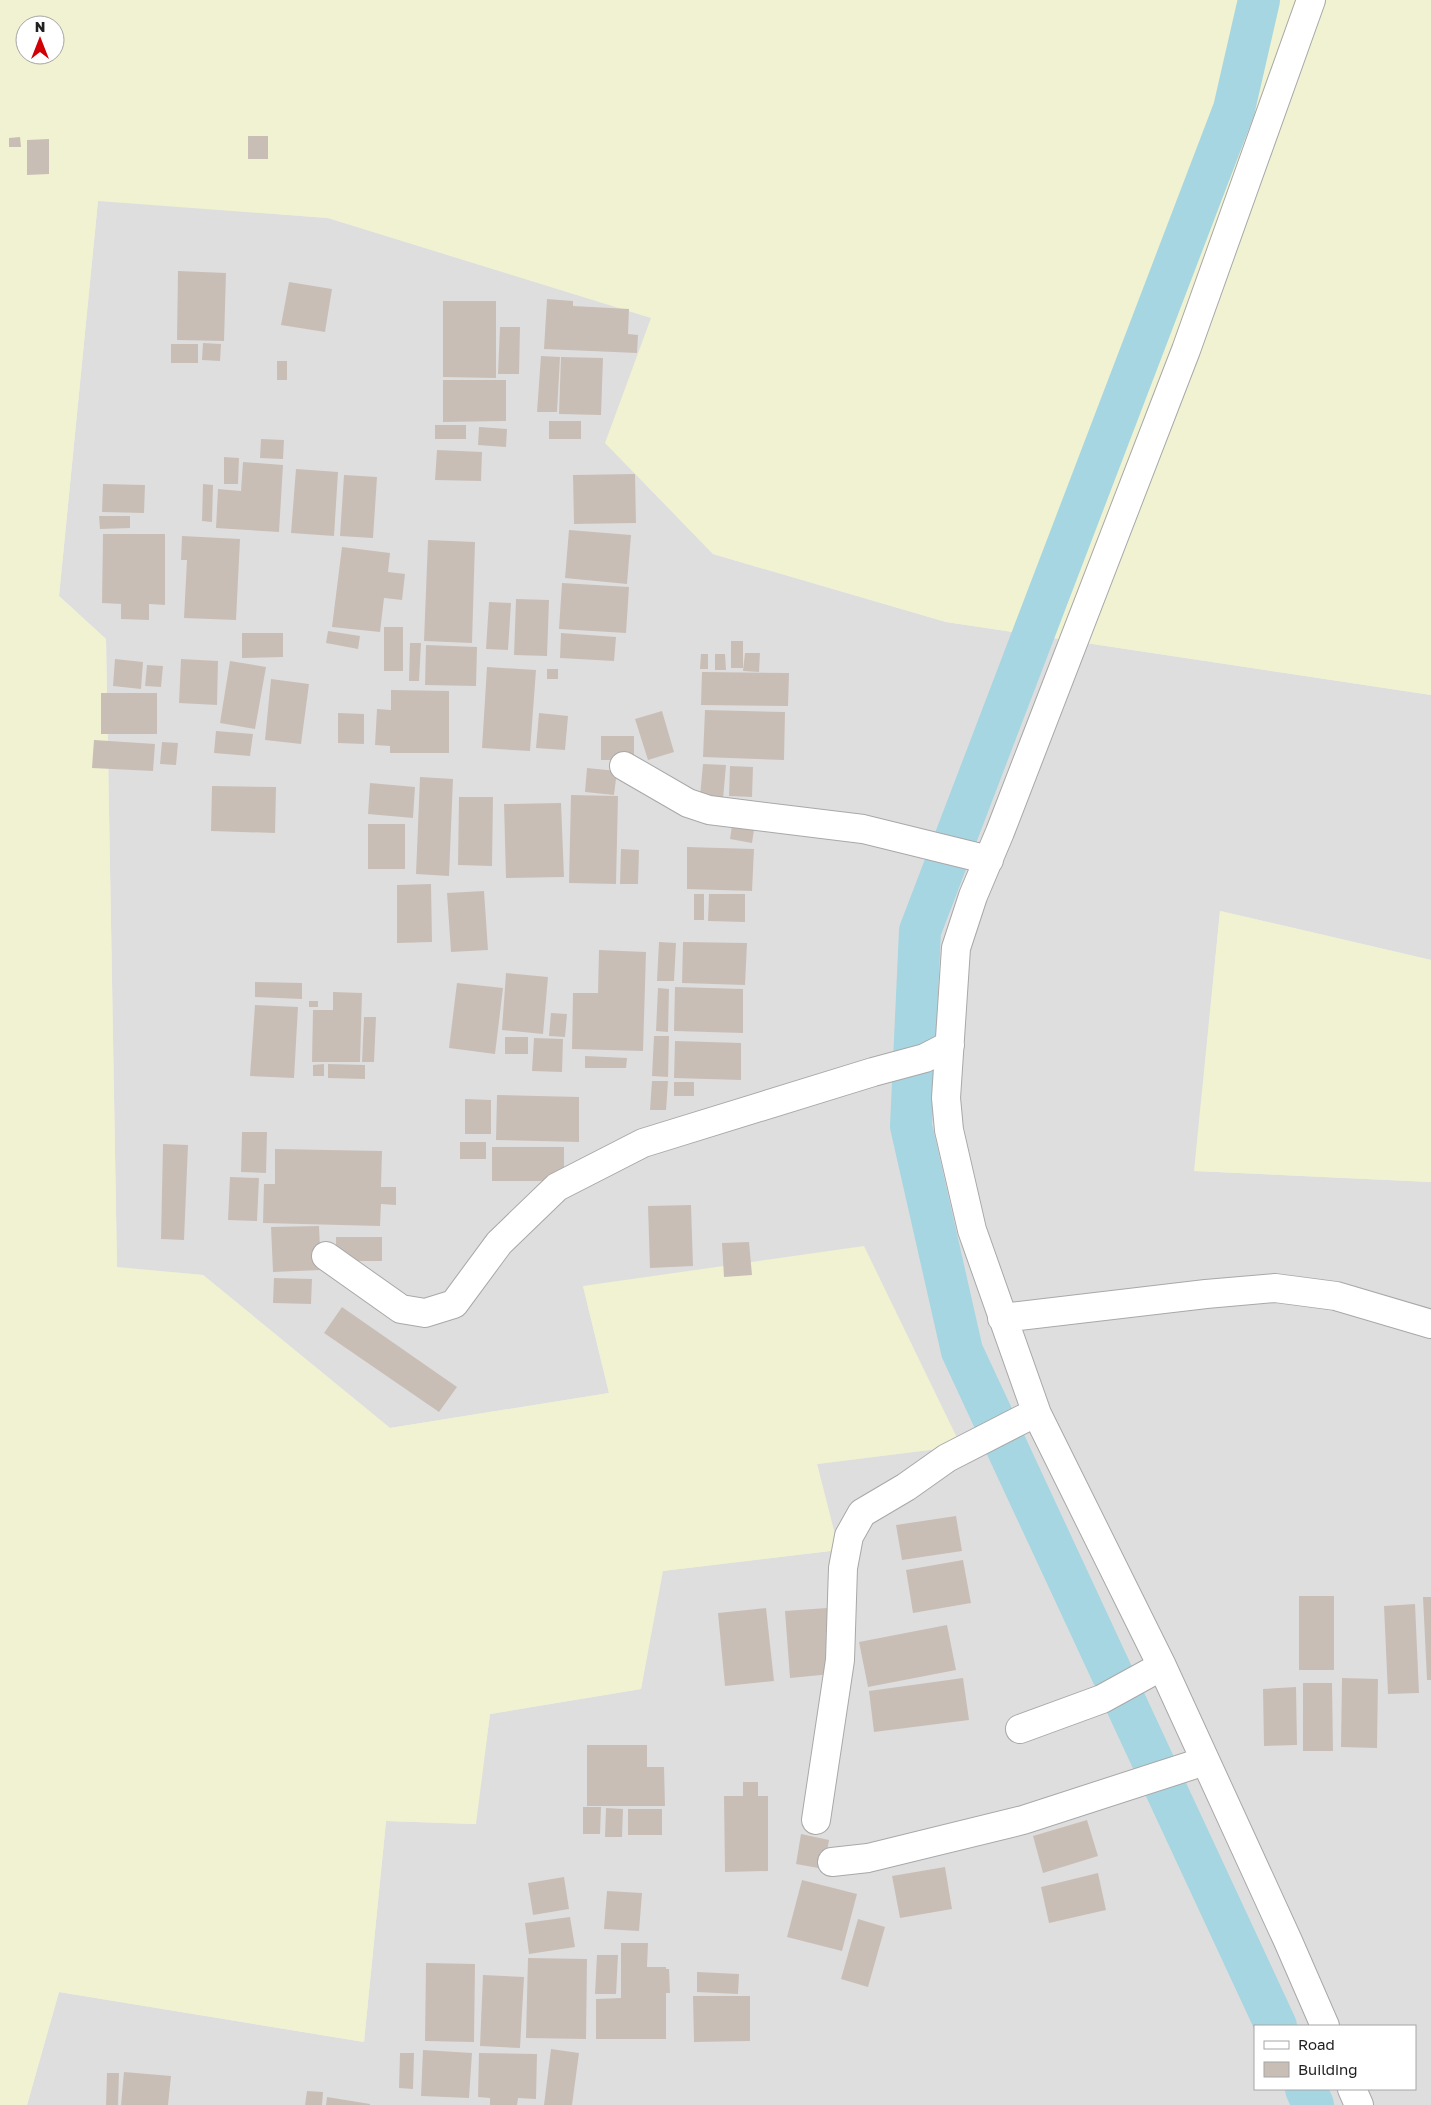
<svg xmlns="http://www.w3.org/2000/svg" width="1431" height="2105" viewBox="0 0 1431 2105" font-family="'Golos Text',sans-serif">
	<style>
		.residential { fill: #dfdede; fill-rule: evenodd }
		.farmland { fill: #f0f2d2; fill-rule: evenodd }
		.lines { fill: none; stroke-linecap: round; stroke-linejoin: round }
		.canal { stroke: #a5d6e2; stroke-width: 42 }
		.building { fill: #c8beb6 }
		.minor-casing { stroke: #a8a8a8; stroke-width: 30 }
		.minor { stroke: #fff; stroke-width: 28 }
	</style>
	<rect width="100%" height="100%" fill="#f2eee7"/>
	<!-- residential -->
	<path class="residential" d="M 98,200 L 328,218 L 652,318 L 606,443 L 713,554 L 946,622 L 1431,695 L 1431,960 L 1220,911 L 1195,1171 L 1431,1182 L 1431,2105 L 27,2105 L 59,1992 L 364,2042 L 386,1821 L 475,1824 L 490,1714 L 641,1689 L 662,1571 L 838,1550 L 817,1464 L 961,1446 L 583,1286 L 609,1393 L 390,1428 L 203,1275 L 117,1268 L 106,639 L 59,596 ZM 1255,2026 L 1415,2026 L 1415,2089 L 1255,2089 Z"/>
	<!-- farmland -->
	<path class="farmland" d="M 0,0 L 1431,0 L 1431,695 L 946,622 L 713,554 L 605,443 L 651,318 L 328,218 L 98,201 L 59,596 L 106,639 L 117,1267 L 203,1275 L 390,1428 L 609,1393 L 583,1286 L 864,1246 L 961,1446 L 817,1464 L 839,1550 L 663,1571 L 641,1689 L 490,1714 L 476,1824 L 386,1821 L 364,2042 L 59,1992 L 27,2105 L 0,2105 ZM 25,25 L 55,25 L 55,55 L 25,55 Z
		M 1220,911 L 1431,960 L 1431,1182 L 1194,1171 Z"/>
	<g class="lines">
		<!-- canal -->
		<path class="canal" d="M 1259,0 L 1234,109 L 920,931 L 911,1126 L 962,1351 L 1276,2026
			M 1306,2089 L 1313,2105"/>
	</g>
	<!-- building -->
	<path class="building" d="M 248,136 L 268,136 L 268,159 L 248,159 Z
		M 20,137 L 21,147 L 9,147 L 9,138 Z
		M 49,139 L 49,174 L 27,175 L 27,140 Z
		M 178,271 L 226,273 L 224,341 L 177,340 Z
		M 289,282 L 332,289 L 325,332 L 281,325 Z
		M 547,299 L 573,301 L 573,306 L 629,309 L 628,334 L 638,335 L 637,353 L 544,349 Z
		M 443,301 L 496,301 L 496,378 L 443,377 Z
		M 500,327 L 520,327 L 519,374 L 498,374 Z
		M 203,343 L 221,344 L 220,361 L 202,360 Z
		M 171,344 L 198,344 L 198,363 L 171,363 Z
		M 541,356 L 560,357 L 557,412 L 537,412 Z
		M 561,357 L 603,358 L 601,415 L 559,414 Z
		M 277,361 L 287,361 L 287,380 L 277,380 Z
		M 443,380 L 506,380 L 506,421 L 443,422 Z
		M 549,421 L 581,421 L 581,439 L 549,439 Z
		M 435,425 L 466,425 L 466,439 L 435,439 Z
		M 479,427 L 507,429 L 506,447 L 478,445 Z
		M 261,439 L 284,440 L 283,459 L 260,458 Z
		M 437,450 L 482,452 L 481,481 L 435,480 Z
		M 224,457 L 239,458 L 238,484 L 224,484 Z
		M 243,462 L 283,465 L 279,532 L 216,528 L 218,489 L 241,491 Z
		M 296,469 L 338,472 L 334,536 L 291,533 Z
		M 635,474 L 636,523 L 574,524 L 573,475 Z
		M 344,475 L 377,477 L 373,538 L 340,536 Z
		M 103,484 L 145,485 L 144,513 L 102,512 Z
		M 203,484 L 213,485 L 212,522 L 202,521 Z
		M 99,516 L 130,516 L 130,528 L 100,529 Z
		M 569,530 L 631,535 L 627,584 L 565,578 Z
		M 103,534 L 165,534 L 165,605 L 149,604 L 149,620 L 121,619 L 121,604 L 102,603 Z
		M 182,536 L 240,539 L 236,620 L 184,618 L 187,560 L 181,560 Z
		M 428,540 L 475,542 L 472,643 L 424,641 Z
		M 342,547 L 390,553 L 388,572 L 405,574 L 402,600 L 384,598 L 380,632 L 332,627 Z
		M 562,583 L 629,587 L 626,633 L 559,629 Z
		M 516,599 L 549,600 L 547,656 L 514,655 Z
		M 489,602 L 511,603 L 508,650 L 486,649 Z
		M 384,627 L 403,627 L 403,671 L 384,671 Z
		M 328,631 L 360,636 L 358,649 L 326,643 Z
		M 242,633 L 283,633 L 283,657 L 242,658 Z
		M 561,633 L 616,637 L 614,661 L 560,658 Z
		M 731,641 L 743,641 L 743,668 L 731,668 Z
		M 410,643 L 421,643 L 419,681 L 409,681 Z
		M 426,645 L 477,647 L 476,686 L 425,685 Z
		M 745,653 L 760,653 L 759,672 L 743,671 Z
		M 701,654 L 708,654 L 708,669 L 700,669 Z
		M 715,654 L 725,654 L 726,670 L 715,670 Z
		M 115,659 L 143,662 L 141,689 L 113,686 Z
		M 181,659 L 218,661 L 217,705 L 179,703 Z
		M 230,661 L 266,667 L 255,729 L 220,723 Z
		M 147,665 L 163,666 L 161,687 L 145,686 Z
		M 487,667 L 536,670 L 530,751 L 482,748 Z
		M 547,669 L 558,669 L 558,679 L 547,679 Z
		M 702,672 L 789,673 L 788,706 L 701,705 Z
		M 271,679 L 309,684 L 301,744 L 265,740 Z
		M 391,690 L 449,691 L 449,753 L 390,753 L 390,746 L 375,745 L 377,709 L 391,710 Z
		M 101,693 L 157,693 L 157,734 L 101,734 Z
		M 705,710 L 785,712 L 784,760 L 703,757 Z
		M 662,711 L 674,752 L 648,760 L 635,719 Z
		M 338,713 L 364,714 L 364,744 L 338,743 Z
		M 539,713 L 568,716 L 565,750 L 536,748 Z
		M 216,731 L 253,734 L 250,756 L 214,753 Z
		M 601,736 L 634,736 L 634,760 L 601,760 Z
		M 94,740 L 155,744 L 153,771 L 92,768 Z
		M 162,742 L 178,743 L 176,765 L 160,764 Z
		M 703,764 L 726,765 L 723,799 L 700,797 Z
		M 730,766 L 753,767 L 752,797 L 729,796 Z
		M 587,768 L 617,771 L 614,795 L 585,792 Z
		M 420,777 L 453,779 L 449,876 L 416,874 Z
		M 370,783 L 415,787 L 413,818 L 368,814 Z
		M 212,786 L 276,787 L 275,833 L 211,831 Z
		M 571,795 L 618,796 L 616,884 L 569,883 Z
		M 459,797 L 493,797 L 492,866 L 458,865 Z
		M 561,803 L 564,877 L 506,878 L 504,804 Z
		M 733,819 L 755,823 L 752,843 L 730,839 Z
		M 368,824 L 405,824 L 405,869 L 368,869 Z
		M 687,847 L 754,849 L 752,891 L 687,889 Z
		M 621,849 L 639,850 L 638,884 L 620,884 Z
		M 431,884 L 432,942 L 397,943 L 397,885 Z
		M 484,891 L 488,950 L 451,952 L 447,893 Z
		M 694,894 L 704,894 L 704,920 L 694,920 Z
		M 709,894 L 745,894 L 745,922 L 708,921 Z
		M 659,942 L 676,943 L 674,981 L 657,981 Z
		M 683,942 L 747,943 L 745,985 L 682,983 Z
		M 599,950 L 646,952 L 643,1051 L 572,1049 L 573,993 L 598,993 Z
		M 506,973 L 548,977 L 543,1034 L 502,1030 Z
		M 255,982 L 302,983 L 302,999 L 255,997 Z
		M 457,983 L 503,988 L 495,1054 L 449,1048 Z
		M 675,987 L 743,989 L 743,1033 L 674,1031 Z
		M 658,988 L 669,989 L 668,1032 L 656,1031 Z
		M 333,992 L 362,993 L 360,1062 L 312,1062 L 313,1010 L 333,1010 Z
		M 309,1001 L 318,1001 L 318,1007 L 309,1007 Z
		M 255,1005 L 298,1007 L 294,1078 L 250,1076 Z
		M 551,1013 L 567,1014 L 565,1037 L 549,1036 Z
		M 364,1017 L 376,1017 L 374,1062 L 362,1062 Z
		M 654,1036 L 669,1036 L 668,1077 L 652,1076 Z
		M 505,1037 L 528,1037 L 528,1054 L 505,1054 Z
		M 534,1038 L 563,1039 L 562,1072 L 532,1071 Z
		M 675,1041 L 741,1043 L 741,1080 L 674,1078 Z
		M 585,1056 L 627,1058 L 626,1068 L 585,1068 Z
		M 324,1064 L 324,1076 L 313,1076 L 313,1065 Z
		M 328,1064 L 365,1065 L 365,1079 L 328,1078 Z
		M 652,1081 L 668,1081 L 666,1110 L 650,1110 Z
		M 674,1082 L 694,1082 L 694,1096 L 674,1096 Z
		M 497,1095 L 579,1097 L 579,1142 L 496,1140 Z
		M 465,1099 L 491,1100 L 491,1134 L 465,1134 Z
		M 242,1132 L 267,1132 L 266,1173 L 241,1172 Z
		M 460,1142 L 486,1142 L 486,1159 L 460,1159 Z
		M 163,1144 L 188,1145 L 184,1240 L 161,1239 Z
		M 492,1147 L 564,1147 L 564,1181 L 492,1181 Z
		M 275,1149 L 382,1151 L 381,1187 L 396,1187 L 396,1205 L 381,1204 L 380,1226 L 263,1223 L 264,1184 L 275,1184 Z
		M 230,1177 L 259,1178 L 257,1221 L 228,1220 Z
		M 691,1205 L 693,1266 L 650,1268 L 648,1206 Z
		M 319,1226 L 321,1270 L 273,1272 L 271,1227 Z
		M 336,1237 L 382,1237 L 382,1261 L 336,1261 Z
		M 749,1242 L 752,1275 L 724,1277 L 722,1243 Z
		M 274,1278 L 312,1279 L 311,1304 L 273,1303 Z
		M 342,1307 L 457,1387 L 439,1412 L 324,1333 Z
		M 956,1516 L 962,1551 L 902,1560 L 896,1525 Z
		M 963,1560 L 971,1603 L 913,1613 L 906,1570 Z
		M 1299,1596 L 1334,1596 L 1334,1670 L 1299,1670 Z
		M 1423,1597 L 1431,1597 L 1431,1680 L 1427,1680 Z
		M 1415,1604 L 1419,1693 L 1388,1694 L 1384,1606 Z
		M 766,1608 L 774,1681 L 725,1686 L 718,1613 Z
		M 827,1608 L 832,1674 L 790,1678 L 785,1611 Z
		M 947,1625 L 956,1670 L 868,1687 L 859,1642 Z
		M 963,1678 L 969,1720 L 874,1732 L 869,1691 Z
		M 1342,1678 L 1378,1679 L 1377,1748 L 1341,1747 Z
		M 1303,1683 L 1332,1683 L 1333,1751 L 1303,1751 Z
		M 1296,1687 L 1297,1745 L 1264,1746 L 1263,1689 Z
		M 587,1745 L 647,1745 L 647,1767 L 664,1767 L 665,1806 L 587,1806 Z
		M 743,1782 L 758,1782 L 758,1796 L 768,1796 L 768,1871 L 725,1872 L 724,1796 L 743,1796 Z
		M 583,1807 L 601,1807 L 600,1834 L 583,1834 Z
		M 606,1808 L 623,1809 L 622,1837 L 605,1837 Z
		M 628,1809 L 662,1809 L 662,1835 L 628,1835 Z
		M 1087,1820 L 1098,1856 L 1043,1873 L 1033,1836 Z
		M 801,1834 L 829,1840 L 824,1869 L 796,1864 Z
		M 945,1867 L 952,1909 L 900,1918 L 892,1876 Z
		M 1098,1873 L 1106,1910 L 1049,1923 L 1041,1887 Z
		M 564,1877 L 569,1909 L 533,1915 L 528,1883 Z
		M 802,1880 L 857,1894 L 842,1951 L 787,1937 Z
		M 607,1891 L 642,1893 L 639,1931 L 604,1929 Z
		M 570,1917 L 575,1947 L 529,1954 L 525,1923 Z
		M 858,1919 L 885,1927 L 868,1987 L 841,1979 Z
		M 621,1943 L 648,1943 L 647,1967 L 666,1967 L 666,1969 L 669,1969 L 670,1993 L 666,1993 L 666,2039 L 596,2039 L 596,1999 L 621,1998 Z
		M 597,1955 L 618,1955 L 616,1994 L 595,1994 Z
		M 528,1958 L 587,1959 L 586,2039 L 526,2038 Z
		M 426,1963 L 475,1964 L 474,2042 L 425,2041 Z
		M 697,1972 L 739,1974 L 738,1994 L 697,1992 Z
		M 483,1975 L 524,1977 L 520,2048 L 480,2046 Z
		M 693,1996 L 750,1996 L 750,2041 L 694,2042 Z
		M 551,2049 L 579,2053 L 572,2105 L 544,2105 Z
		M 423,2050 L 472,2053 L 469,2098 L 421,2096 Z
		M 400,2053 L 414,2053 L 413,2089 L 399,2088 Z
		M 479,2053 L 537,2054 L 536,2099 L 518,2098 L 517,2105 L 490,2105 L 490,2098 L 478,2097 Z
		M 124,2072 L 171,2076 L 168,2105 L 121,2105 Z
		M 107,2073 L 119,2073 L 118,2105 L 106,2105 Z
		M 307,2091 L 323,2092 L 322,2105 L 305,2105 Z
		M 327,2097 L 370,2104 L 370,2105 L 326,2105 Z"/>
	<g class="lines">
		<!-- minor casing -->
		<g class="minor-casing">
			<path id="minor" d="M 1311,0 L 1186,350 L 1000,832 L 973,896 L 956,948 L 946,1098 L 949,1130 L 972,1230 L 1037,1414 L 1162,1666 L 1288,1941 L 1325,2026
				M 624,766 L 688,803 L 709,810 L 863,829 L 989,860
				M 326,1256 L 401,1309 L 425,1313 L 454,1304 L 499,1243 L 557,1187 L 643,1143 L 873,1072 L 925,1058 L 950,1045
				M 1002,1318 L 1206,1294 L 1275,1288 L 1336,1296 L 1431,1324
				M 1020,1729 L 1102,1699 L 1162,1666
				M 816,1820 L 840,1660 L 843,1568 L 849,1536 L 862,1513 L 906,1487 L 947,1458 L 1025,1418 L 1037,1414
				M 832,1862 L 868,1858 L 1023,1820 L 1205,1761
				M 1352,2089 L 1359,2105"/>
		</g>
		<!-- minor -->
		<use href="#minor" class="minor"/>
	</g>
	<!-- legend -->
	<rect x="1254" y="2025" width="162" height="65" fill="#ffffff" stroke="#a6a6a6"/>
	<rect x="1264" y="2041" width="25" height="8" fill="#ffffff" stroke="#a6a6a6"/>
	<text x="1298" y="2050" font-size="15" fill="#212121">Road</text>
	<rect x="1264" y="2062" width="25" height="15" fill="#c8beb6" stroke="#a6a6a6"/>
	<text x="1298" y="2075" font-size="15" fill="#212121">Building</text>
	<!-- north arrow -->
	<g transform="translate(40 40)"><circle r="24" fill="#ffffff" stroke="#a6a6a6"/>
	<path d="M0-4L9 19L0 12L-9 19Z" fill="#d20005"/>
	<text y="-8" font-size="14" font-weight="bold" text-anchor="middle" fill="#212121">N</text>
	</g>
</svg>
